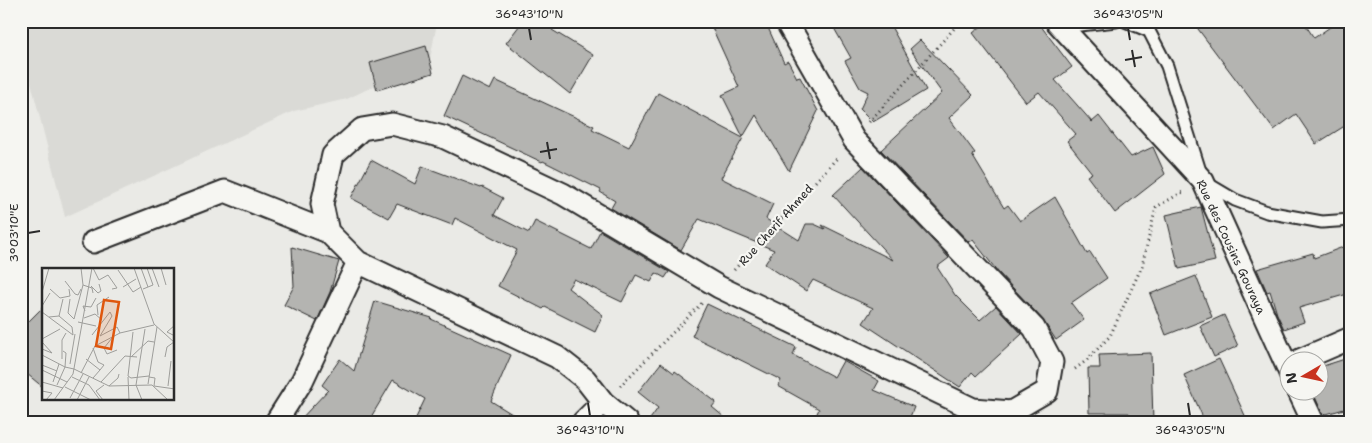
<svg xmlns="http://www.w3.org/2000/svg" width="1372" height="443" viewBox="0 0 1372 443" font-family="'Shantell Sans',sans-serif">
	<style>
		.built { fill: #dadad6 }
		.building { fill: #b4b4b1; stroke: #2b2b2b }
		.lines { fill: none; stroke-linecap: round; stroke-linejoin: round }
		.service-casing { stroke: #2b2b2b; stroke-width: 15 }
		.minor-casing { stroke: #2b2b2b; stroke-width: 25 }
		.path { stroke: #2b2b2b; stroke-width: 3; stroke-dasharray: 1 4; stroke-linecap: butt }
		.service { stroke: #f6f6f2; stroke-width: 11 }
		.minor { stroke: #f6f6f2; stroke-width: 21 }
		.ticks { fill: none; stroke: #2b2b2b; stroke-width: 2 }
		.labels { text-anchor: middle; stroke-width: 4.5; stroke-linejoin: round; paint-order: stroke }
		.street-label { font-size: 12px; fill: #2b2b2b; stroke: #f6f6f2 }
		.inset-road { fill: none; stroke: #9e9e9b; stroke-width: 1 }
		.view { fill: #df570e; fill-opacity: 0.15; stroke: #df570e; stroke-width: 2.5 }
		.inset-edge { fill: none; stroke: #2b2b2b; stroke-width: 2.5 }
		.neatline { fill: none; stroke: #2b2b2b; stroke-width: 2 }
		.ticks-label { font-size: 12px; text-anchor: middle; fill: #2b2b2b }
	</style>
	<rect width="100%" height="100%" fill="#eaeae6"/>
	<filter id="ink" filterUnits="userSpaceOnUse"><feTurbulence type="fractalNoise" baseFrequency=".02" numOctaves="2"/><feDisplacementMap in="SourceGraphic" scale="10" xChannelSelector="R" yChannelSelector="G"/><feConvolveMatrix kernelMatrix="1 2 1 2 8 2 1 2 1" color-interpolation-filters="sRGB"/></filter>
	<g filter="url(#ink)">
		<!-- built -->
		<path class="built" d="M 21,21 L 441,21 L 437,23 L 430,59 L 347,99 L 294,111 L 65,217 L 21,43 Z"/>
		<!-- building -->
		<path class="building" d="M 523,21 L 559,21 L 552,30 L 593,55 L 570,94 L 506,43 Z
			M 709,21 L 765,21 L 784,63 L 788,61 L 797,78 L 800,77 L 818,111 L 789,171 L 756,115 L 743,137 L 722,95 L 739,87 Z
			M 830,21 L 888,21 L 926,90 L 873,122 L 860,109 L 868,92 L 860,88 L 845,61 L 851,58 Z
			M 988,21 L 1037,21 L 1072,67 L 1055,80 L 1092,122 L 1099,116 L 1131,157 L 1153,147 L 1165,174 L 1115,213 L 1087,176 L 1092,173 L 1067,141 L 1076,134 L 1039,92 L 1026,102 L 973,33 Z
			M 1192,21 L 1303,21 L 1314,38 L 1339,21 L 1351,21 L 1351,122 L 1316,144 L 1296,114 L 1274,130 Z
			M 920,40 L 973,95 L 949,118 L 975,153 L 972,155 L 1004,208 L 1008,205 L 1020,221 L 1055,197 L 1087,254 L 1090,252 L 1107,278 L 1071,303 L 1084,320 L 1056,340 L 1043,320 L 998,272 L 973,240 L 969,242 L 881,150 L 942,93 L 910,49 Z
			M 426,46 L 433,73 L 377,90 L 370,63 Z
			M 462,76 L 490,90 L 495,80 L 594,126 L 592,129 L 629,147 L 658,93 L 743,138 L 721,178 L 773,204 L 766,219 L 799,240 L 806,224 L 814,224 L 825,229 L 822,225 L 893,260 L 833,195 L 863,167 L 949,258 L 937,267 L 955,295 L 980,320 L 996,306 L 1022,334 L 976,376 L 972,372 L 960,387 L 863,323 L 873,308 L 813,280 L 806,291 L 765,264 L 774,250 L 699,219 L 681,250 L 611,208 L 615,201 L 600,192 L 601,190 L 543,161 L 542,162 L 444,116 Z
			M 371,160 L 415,184 L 422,166 L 481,188 L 482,187 L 503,198 L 494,215 L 529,233 L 535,221 L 591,249 L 600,231 L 669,272 L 665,278 L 656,273 L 651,282 L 636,275 L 622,302 L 574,279 L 568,288 L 603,315 L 595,332 L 545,307 L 543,309 L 498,286 L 517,250 L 455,218 L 452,225 L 397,204 L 389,218 L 351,198 Z
			M 1201,207 L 1215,261 L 1179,269 L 1166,215 Z
			M 1351,244 L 1351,293 L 1299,308 L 1304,322 L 1284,329 L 1277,314 L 1270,291 L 1267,292 L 1257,269 L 1313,253 L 1314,258 Z
			M 292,247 L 339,261 L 330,292 L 317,321 L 284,305 L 294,286 Z
			M 1196,276 L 1212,317 L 1166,335 L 1150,294 Z
			M 375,301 L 432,318 L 431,319 L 511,355 L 491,401 L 525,422 L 414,422 L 425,399 L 393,380 L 368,422 L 298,422 L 328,390 L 322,385 L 340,359 L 354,371 Z
			M 707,304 L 796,347 L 793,355 L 834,377 L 843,361 L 879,381 L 874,390 L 914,407 L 908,422 L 813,422 L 819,409 L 778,386 L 781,380 L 692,336 Z
			M 44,306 L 44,388 L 21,369 L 21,329 Z
			M 1224,315 L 1238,346 L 1214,357 L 1200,326 Z
			M 1151,353 L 1153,422 L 1130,422 L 1129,413 L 1089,413 L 1088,368 L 1100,368 L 1099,355 Z
			M 1351,357 L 1351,407 L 1323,415 L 1312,390 L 1320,390 L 1320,367 Z
			M 1219,359 L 1248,422 L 1205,422 L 1184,375 Z
			M 661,363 L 674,373 L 675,371 L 716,402 L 712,407 L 730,422 L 648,422 L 658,408 L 638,392 Z"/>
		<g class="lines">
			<!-- service casing -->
			<g class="service-casing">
				<path id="service" d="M 1125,21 L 1149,31 L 1167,66 L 1200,171
					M 1062,27 L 1116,21
					M 1208,184 L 1235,200 L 1267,212 L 1322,222 L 1351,220"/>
			</g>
			<!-- minor casing -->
			<g class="minor-casing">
				<path id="minor" d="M 1056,21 L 1203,181 L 1290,373
					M 93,242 L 225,191 L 328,232
					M 1300,360 L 1351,338
					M 1298,390 L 1313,422
					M 276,422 L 302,381 L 358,262
					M 583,422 L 603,402
					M 627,422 L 603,402 L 585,379 L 557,357 L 358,262 L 328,232 L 322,204 L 333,155 L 362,129 L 392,124 L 443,137 L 563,194 L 719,287 L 973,409 L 1011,412 L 1047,391 L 1052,362 L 1034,328 L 854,140 L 786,21"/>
			</g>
			<!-- path -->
			<path class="path" d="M 869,122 L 961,21
				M 734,270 L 838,157
				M 1075,369 L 1086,361 L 1110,336 L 1142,266 L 1156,207 L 1183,192
				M 620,386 L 702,303"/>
			<!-- service -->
			<use href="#service" class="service"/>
			<!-- minor -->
			<use href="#minor" class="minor"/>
		</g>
	</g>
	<!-- ticks -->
	<path class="ticks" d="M 529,28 L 531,40M 1128,28 L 1130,40M 1132,50 L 1135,67M 1125,60 L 1142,57M 547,142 L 550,159M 540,152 L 557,149M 28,233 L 40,231M 588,403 L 590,416M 1188,403 L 1190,416"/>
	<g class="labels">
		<!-- street labels -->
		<g class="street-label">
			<text transform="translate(776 225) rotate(-48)" y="4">Rue Cherif Ahmed</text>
			<text transform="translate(1231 247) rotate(65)" y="4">Rue des Cousins Gouraya</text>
		</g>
	</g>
	<!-- overview -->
	<g transform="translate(42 268)">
		<rect width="132" height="132" fill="#eaeae6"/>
		<path class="inset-road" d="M 39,0 L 41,17 L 50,20 L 51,25M 51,0 L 57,12 L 66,7 L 75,20 L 70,21M 92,0 L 112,56 L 133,75M 99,0 L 106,19M 110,0 L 117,19M 119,0 L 124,17M 76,2 L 91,24 L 99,19M 23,13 L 33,26 L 36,27 L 39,21M 49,18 L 56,25 L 59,23 L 57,16M 81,19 L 94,11M 8,21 L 18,30 L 28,28 L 27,21M 101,21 L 111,17 L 105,0M 0,24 L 7,0M 28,31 L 26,45 L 32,51 L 41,17M 0,38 L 8,25M 43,43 L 41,38 L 49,39 L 54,30M 0,44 L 31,67M 56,47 L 55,37 L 67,29M 17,48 L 21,31M 7,49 L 17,48 L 30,59 L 31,67M 42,50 L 53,46 L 60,52M 36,54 L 54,58M 133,57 L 125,64 L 133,68M 91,64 L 86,108 L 89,110 L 107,108M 50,67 L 68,44 L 70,48 L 58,68 L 75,59 L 78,65M 70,70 L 62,80 L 65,86 L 75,82M 0,71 L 18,61M 0,74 L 10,85 L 0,81M 51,80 L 56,94 L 62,97 L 58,102M 21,83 L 24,85 L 23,99 L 32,101M 0,87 L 23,99 L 15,117M 89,89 L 106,73 L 112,74M 123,89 L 125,79 L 132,74M 20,91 L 20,72 L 24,65M 44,91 L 58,102 L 51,110M 28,96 L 33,66M 0,97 L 15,103M 32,101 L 67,118 L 110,117 L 126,132M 0,102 L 25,114M 39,105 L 53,78 L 78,65 L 112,57M 30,109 L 47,117 L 58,132M 86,109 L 87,132M 107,109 L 113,110 L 112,118 L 133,121M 0,114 L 21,120M 11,114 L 17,96M 59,114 L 83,88 L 95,89M 106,116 L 115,59M 67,118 L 76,110 L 77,106M 126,118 L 129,93M 23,119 L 49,132M 0,123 L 10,125 L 4,132M 28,130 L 41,106M 12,132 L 31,106 L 50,0M 35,132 L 47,109M 61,132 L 54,123 L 62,117M 100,132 L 94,117 L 103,61"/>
		<path class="view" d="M 62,32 L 77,34 L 69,81 L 54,78 Z"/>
		<rect width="132" height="132" class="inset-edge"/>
	</g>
	<!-- margin -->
	<rect width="1372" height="443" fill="none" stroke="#f6f6f2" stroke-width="55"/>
	<!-- north arrow -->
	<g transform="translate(1304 376) rotate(261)"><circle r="24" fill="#f6f6f2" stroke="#a5a5a2"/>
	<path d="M0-4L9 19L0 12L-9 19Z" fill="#c8321e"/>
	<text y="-8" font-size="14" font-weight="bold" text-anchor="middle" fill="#2b2b2b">N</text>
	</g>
	<rect x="28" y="28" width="1316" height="388" class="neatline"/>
	<g class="ticks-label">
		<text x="529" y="18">36°43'10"N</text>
		<text x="1128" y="18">36°43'05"N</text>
		<text transform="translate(14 233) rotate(-90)" y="4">3°03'10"E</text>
		<text x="590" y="434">36°43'10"N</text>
		<text x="1190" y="434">36°43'05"N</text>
	</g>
</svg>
